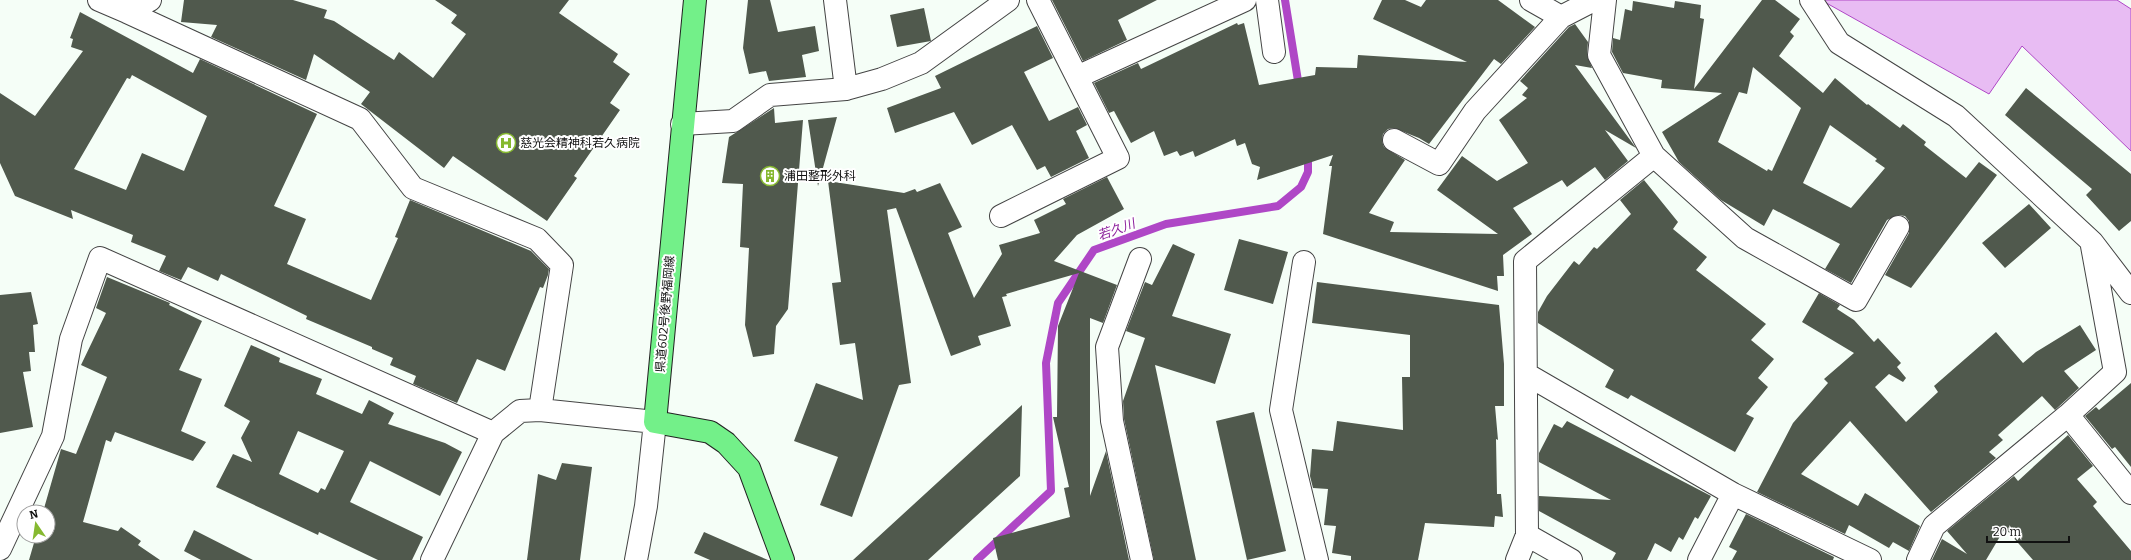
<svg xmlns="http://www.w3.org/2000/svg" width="2131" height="560" viewBox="0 0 2131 560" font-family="Bitter,'Noto Sans JP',serif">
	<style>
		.water { fill: #e8bcf3; stroke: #af47c6 }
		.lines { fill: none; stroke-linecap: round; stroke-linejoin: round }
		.stream { stroke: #af47c6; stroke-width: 8 }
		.building { fill: #50594d; fill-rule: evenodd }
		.minor-casing { stroke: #444; stroke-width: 24 }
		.major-casing { stroke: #222; stroke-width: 24 }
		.minor { stroke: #fff; stroke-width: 22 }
		.major { stroke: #73f089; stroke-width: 22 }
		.labels { text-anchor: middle; stroke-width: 4; stroke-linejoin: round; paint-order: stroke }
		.poi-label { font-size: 12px; fill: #111; stroke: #fff; text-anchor: start }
		.street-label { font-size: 12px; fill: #111; stroke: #fff }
		.water-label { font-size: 13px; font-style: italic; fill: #8b209c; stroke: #fff }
	</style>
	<rect width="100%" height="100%" fill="#f5fef7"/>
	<!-- water -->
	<path class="water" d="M 1821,0 L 2117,0 L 2131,9 L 2131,151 L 2022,46 L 1989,94 Z"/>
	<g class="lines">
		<!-- stream -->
		<path class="stream" d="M 1285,0 L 1299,87
			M 977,560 L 1051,491 L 1046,363 L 1058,303 L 1094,250 L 1166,224 L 1278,206 L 1301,187 L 1308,172 L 1308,152"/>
	</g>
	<!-- building -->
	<path class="building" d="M 184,0 L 293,0 L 327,10 L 324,18 L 334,21 L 394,60 L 399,52 L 433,78 L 466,34 L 451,23 L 457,15 L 435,0 L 569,0 L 559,13 L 618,54 L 613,62 L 630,74 L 610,103 L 620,110 L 574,176 L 577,178 L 547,221 L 453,156 L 444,168 L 361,104 L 370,92 L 314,54 L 306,80 L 211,37 L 217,25 L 181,22 Z
		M 748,0 L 770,0 L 778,32 L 815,26 L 819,51 L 802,55 L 806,77 L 769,81 L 766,71 L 749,74 L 743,48 Z
		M 1052,0 L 1157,0 L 1118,20 L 1127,40 L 1083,61 Z
		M 1382,0 L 1405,0 L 1421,7 L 1426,0 L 1498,0 L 1535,27 L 1501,64 L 1494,59 L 1429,144 L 1419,138 L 1394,128 L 1388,129 L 1383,134 L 1382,141 L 1384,147 L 1405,160 L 1369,213 L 1394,222 L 1390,232 L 1498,234 L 1437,190 L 1462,156 L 1497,181 L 1528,163 L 1499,120 L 1527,98 L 1522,95 L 1528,88 L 1520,81 L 1569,27 L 1575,24 L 1588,42 L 1587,54 L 1592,68 L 1575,65 L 1636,148 L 1605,130 L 1628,161 L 1605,180 L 1595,167 L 1567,187 L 1562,180 L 1513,208 L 1532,234 L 1503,255 L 1504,276 L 1497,276 L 1498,291 L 1323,234 L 1332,166 L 1329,166 L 1333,155 L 1257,180 L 1260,167 L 1252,164 L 1245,143 L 1237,146 L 1235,139 L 1195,157 L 1193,151 L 1180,156 L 1177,151 L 1164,156 L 1154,131 L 1131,143 L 1114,111 L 1109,113 L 1094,83 L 1138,63 L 1141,69 L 1237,23 L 1238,25 L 1244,23 L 1259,85 L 1315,75 L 1316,67 L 1357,68 L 1358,55 L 1467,62 L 1373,19 Z
		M 1762,0 L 1775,0 L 1800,19 L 1790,32 L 1794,36 L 1779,56 L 1823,93 L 1835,78 L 1867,105 L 1868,104 L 1900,128 L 1903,124 L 1926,142 L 1924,145 L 1966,178 L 1979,162 L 1997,175 L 1911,288 L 1885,275 L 1909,233 L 1909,221 L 1905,216 L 1898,215 L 1887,220 L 1851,283 L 1825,269 L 1840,244 L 1773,209 L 1764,226 L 1721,200 L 1679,162 L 1662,132 L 1722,93 L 1661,88 L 1662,80 L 1623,73 L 1612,52 L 1613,38 L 1620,40 L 1625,9 L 1632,11 L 1633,1 L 1674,8 L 1675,1 L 1701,5 L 1700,18 L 1704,19 L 1694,89 ZM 1753,67 L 1801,108 L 1772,171 L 1768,169 L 1767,171 L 1718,142 L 1739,92 L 1747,94 ZM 1830,125 L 1877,159 L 1875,161 L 1885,168 L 1851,208 L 1803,183 Z
		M 924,8 L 931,41 L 897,47 L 890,15 Z
		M 80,12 L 193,73 L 200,59 L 317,114 L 274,206 L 306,219 L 287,264 L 371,300 L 398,238 L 395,237 L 410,200 L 531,251 L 549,269 L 548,275 L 543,288 L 540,287 L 505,371 L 477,359 L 457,403 L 413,384 L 416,376 L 390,365 L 393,358 L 372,349 L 372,347 L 306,319 L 307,316 L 221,274 L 218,281 L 188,267 L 181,280 L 159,271 L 166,256 L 131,242 L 133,235 L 71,210 L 73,219 L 15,196 L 0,163 L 0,93 L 35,116 L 83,51 L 71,47 L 73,39 L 70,38 ZM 132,75 L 207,116 L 184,171 L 142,153 L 126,190 L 74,169 L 127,78 L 130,79 Z
		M 1037,26 L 1053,58 L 1024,72 L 1049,121 L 1078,107 L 1087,125 L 1076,131 L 1089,158 L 1051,177 L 1045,166 L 1037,170 L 1012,125 L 972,145 L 954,112 L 895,133 L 887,108 L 941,88 L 935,76 Z
		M 2026,88 L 2131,174 L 2131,221 L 2119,231 L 2086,195 L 2092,189 L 2005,115 Z
		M 774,108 L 775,123 L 803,120 L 788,309 L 776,326 L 774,354 L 753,357 L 745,325 L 749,248 L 740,247 L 743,184 L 722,183 L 729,137 Z
		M 837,117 L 818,186 L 808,120 Z
		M 1107,177 L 1124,209 L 1077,235 L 1054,261 L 1117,285 L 1103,323 L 1090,318 L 1090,496 L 1106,451 L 1129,560 L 998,560 L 993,538 L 1070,517 L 1064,488 L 1069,487 L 1053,417 L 1057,417 L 1058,326 L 1079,273 L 1006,294 L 1007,296 L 1002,297 L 1011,326 L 978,336 L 981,345 L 951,356 L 896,208 L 887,210 L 911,383 L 899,385 L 852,517 L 820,505 L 838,457 L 794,441 L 816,383 L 863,400 L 855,343 L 840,345 L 832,283 L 841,282 L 828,181 L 904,193 L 915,189 L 917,192 L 940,183 L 962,227 L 948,233 L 974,298 L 1002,254 L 999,245 L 1040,233 L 1034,220 L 1066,204 L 1063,199 Z
		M 1644,180 L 1678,222 L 1673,229 L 1707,257 L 1696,270 L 1766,324 L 1751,340 L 1774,359 L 1758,378 L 1768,387 L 1746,414 L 1754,418 L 1735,452 L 1631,395 L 1628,399 L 1605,387 L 1614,370 L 1538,323 L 1538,312 L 1547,296 L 1574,261 L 1579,265 L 1594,247 L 1597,249 L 1631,214 L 1620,200 Z
		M 2029,204 L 2051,228 L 2005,268 L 1982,243 Z
		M 1239,239 L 1288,252 L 1273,304 L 1224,290 Z
		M 1173,244 L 1195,254 L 1172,316 L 1231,334 L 1215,384 L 1155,365 L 1196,560 L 1154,560 L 1124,419 L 1123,401 L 1145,338 L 1126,331 L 1145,282 L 1152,285 Z
		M 107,277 L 170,303 L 169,305 L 202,321 L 179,370 L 202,379 L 181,431 L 206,442 L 193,461 L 115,432 L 111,442 L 106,440 L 83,522 L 118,531 L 121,527 L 141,541 L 138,545 L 160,560 L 29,560 L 36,536 L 48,536 L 48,512 L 43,512 L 61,449 L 76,454 L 107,377 L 81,365 L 106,313 L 96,308 Z
		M 1317,282 L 1499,305 L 1504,364 L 1504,406 L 1495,406 L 1498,440 L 1496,439 L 1497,494 L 1501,494 L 1503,517 L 1495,516 L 1494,527 L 1425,523 L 1418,560 L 1351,560 L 1351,556 L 1332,553 L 1336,526 L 1324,525 L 1328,489 L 1313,488 L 1310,476 L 1312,449 L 1333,451 L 1337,421 L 1403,430 L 1402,377 L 1410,377 L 1410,335 L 1312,323 Z
		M 31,292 L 38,324 L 33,325 L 35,352 L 29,352 L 31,371 L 23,372 L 33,427 L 0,433 L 0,295 Z
		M 1819,293 L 1840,305 L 1837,309 L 1854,320 L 1874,342 L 1878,338 L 1901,363 L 1897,367 L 1906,378 L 1903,382 L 1889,374 L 1875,387 L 1906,422 L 1938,392 L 1934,386 L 1996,332 L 2023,363 L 2036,352 L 2080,325 L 2096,350 L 2064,371 L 2079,388 L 2055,410 L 2042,396 L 1998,435 L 2003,440 L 1989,452 L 1996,458 L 1931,512 L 1850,421 L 1801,474 L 1858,506 L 1865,493 L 1920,526 L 1909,551 L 1893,542 L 1889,548 L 1849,525 L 1845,534 L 1757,492 L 1793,423 L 1828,383 L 1824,379 L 1854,353 L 1802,322 Z
		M 251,345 L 280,358 L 279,362 L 322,379 L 316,394 L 362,414 L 369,400 L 394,413 L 388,424 L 445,443 L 462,452 L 440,496 L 370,461 L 350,502 L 423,537 L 412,560 L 378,560 L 319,532 L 318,535 L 216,487 L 233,454 L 252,462 L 241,438 L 250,421 L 224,406 ZM 298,431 L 344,451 L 325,490 L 321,488 L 318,493 L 279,474 Z
		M 2131,383 L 2131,467 L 2115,447 L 2112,449 L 2085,416 L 2096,407 L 2099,410 Z
		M 1022,405 L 1020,476 L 928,560 L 853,560 Z
		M 1254,412 L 1286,551 L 1247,560 L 1216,421 Z
		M 1567,421 L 1711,496 L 1698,519 L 1695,517 L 1683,540 L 1679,537 L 1671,552 L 1655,543 L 1647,560 L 1612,560 L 1616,553 L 1539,511 L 1539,496 L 1611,500 L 1539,462 L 1539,453 L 1554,424 L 1562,428 Z
		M 2068,435 L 2093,466 L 2077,479 L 2097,502 L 2093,506 L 2131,551 L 2131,560 L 2033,560 L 2005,528 L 1986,560 L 1932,560 L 1942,539 L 1967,554 L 1947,531 L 2014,476 L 2018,481 Z
		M 562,463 L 592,467 L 580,560 L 527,560 L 538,474 L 556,480 Z
		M 1746,514 L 1834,557 L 1833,560 L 1732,560 L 1737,551 L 1729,547 Z
		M 194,530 L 253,560 L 201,560 L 184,551 Z
		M 704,532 L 768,560 L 710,560 L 694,553 Z"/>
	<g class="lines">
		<!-- minor casing -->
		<g class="minor-casing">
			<path id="minor" d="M 99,0 L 127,12 L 150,0
				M 835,0 L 846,89
				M 1267,0 L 1274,52
				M 1531,0 L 1561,17 L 1594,0
				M 1811,0 L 1839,43 L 1956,116 L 2092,242 L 2131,293
				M 127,12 L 360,119 L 413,188 L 537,239 L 562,265 L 540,410
				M 1077,77 L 1245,0
				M 682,124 L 733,121 L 770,95 L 846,89 L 882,79 L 921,63 L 1008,0
				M 1394,140 L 1439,164 L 1475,111 L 1561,17
				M 1654,156 L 1745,238 L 1856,300 L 1898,227
				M 1001,216 L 1118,158 L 1038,0
				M 2092,246 L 2115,372 L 2068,415 L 2131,493
				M 1140,259 L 1107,347 L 1112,421 L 1142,560
				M 1304,262 L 1281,410 L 1317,560
				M 1526,374 L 1733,494 L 1870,560
				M 1527,535 L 1571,560
				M 0,549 L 53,436 L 71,339 L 100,258 L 493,433
				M 432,560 L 493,433 L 520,411 L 540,410 L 655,422 L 646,506 L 636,560
				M 1517,560 L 1527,535 L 1525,261 L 1654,156 L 1599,55 L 1605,0
				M 1699,560 L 1733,494
				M 1918,560 L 1934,526 L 2068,415"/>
		</g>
		<!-- major casing -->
		<g class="major-casing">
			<path id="major" d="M 695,0 L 655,422 L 710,432 L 726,443 L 749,468 L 783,560"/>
		</g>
		<!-- minor -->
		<use href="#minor" class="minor"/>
		<!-- major -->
		<use href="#major" class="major"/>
	</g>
	<!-- icons -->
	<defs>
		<g id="hospital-ring" transform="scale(1)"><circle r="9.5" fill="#fff" stroke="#86b930" stroke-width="1.5"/><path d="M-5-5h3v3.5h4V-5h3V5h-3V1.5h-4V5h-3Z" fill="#86b930"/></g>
		<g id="building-ring" transform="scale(1)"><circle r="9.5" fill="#fff" stroke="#86b930" stroke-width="1.5"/><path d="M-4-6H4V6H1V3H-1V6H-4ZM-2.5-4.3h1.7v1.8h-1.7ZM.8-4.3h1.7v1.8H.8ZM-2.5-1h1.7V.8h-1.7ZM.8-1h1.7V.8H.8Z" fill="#86b930"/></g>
	</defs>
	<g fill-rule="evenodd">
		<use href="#hospital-ring" x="506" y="143"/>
		<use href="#building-ring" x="770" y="176"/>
	</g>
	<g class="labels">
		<!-- poi labels -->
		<g class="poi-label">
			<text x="520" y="147">慈光会精神科若久病院</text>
			<text x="784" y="180">浦田整形外科</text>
		</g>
		<!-- street labels -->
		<g class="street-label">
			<text transform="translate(665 314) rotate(-85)" y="4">県道602号後野福岡線</text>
		</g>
		<!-- water labels -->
		<g class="water-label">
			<text transform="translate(1116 229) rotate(-20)" y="5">若久川</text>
		</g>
	</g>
	<!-- north arrow -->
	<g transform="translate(36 524) rotate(347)"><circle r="19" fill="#ffffff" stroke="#a0a0a0"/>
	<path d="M0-3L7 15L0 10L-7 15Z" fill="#86b930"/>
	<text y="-6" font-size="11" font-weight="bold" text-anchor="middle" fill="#111111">N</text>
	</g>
	<!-- scale -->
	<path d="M1987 536v6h82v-6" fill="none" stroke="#111111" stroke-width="2"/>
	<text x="1993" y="536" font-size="12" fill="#111111" stroke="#ffffff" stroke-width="3" paint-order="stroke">20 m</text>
</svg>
